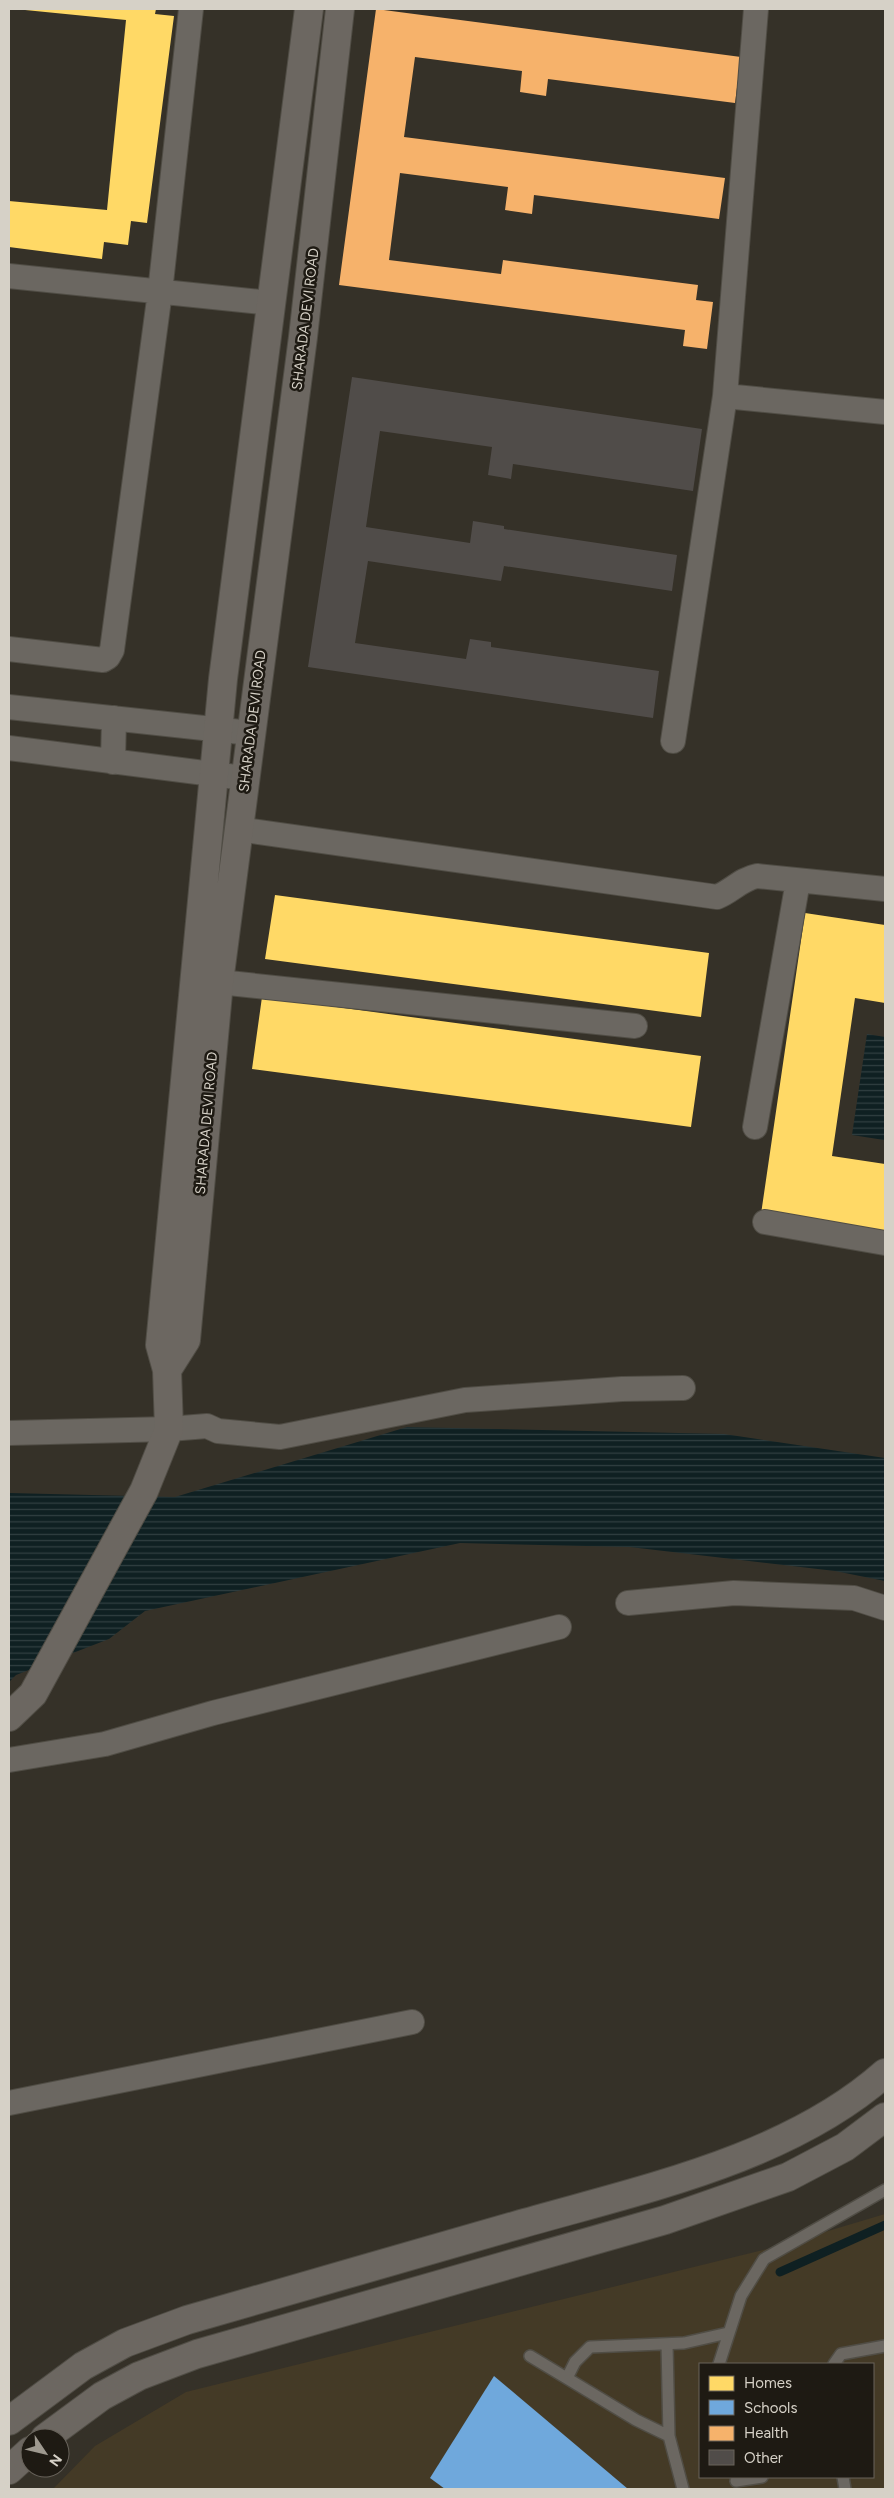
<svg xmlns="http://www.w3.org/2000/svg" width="894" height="2498" viewBox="0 0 894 2498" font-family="Figtree,sans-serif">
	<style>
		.built { fill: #443a26; fill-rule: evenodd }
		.water { fill: url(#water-rules) }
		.homes { fill: #ffd966 }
		.schools { fill: #6fa8dc }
		.health { fill: #f6b26b }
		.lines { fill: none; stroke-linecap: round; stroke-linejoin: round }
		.stream { stroke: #0f2022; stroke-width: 9 }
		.building { fill: #504c49 }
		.lane-casing { stroke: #504d45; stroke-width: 14 }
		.street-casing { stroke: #504d45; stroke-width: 26 }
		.secondary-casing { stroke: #504d45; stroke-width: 30 }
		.lane { stroke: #6b6761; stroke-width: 11 }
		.street { stroke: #6b6761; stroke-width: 24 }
		.secondary { stroke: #6c6761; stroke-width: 28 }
		.labels { text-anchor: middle; stroke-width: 5; stroke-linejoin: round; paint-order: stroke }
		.street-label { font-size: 14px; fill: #d6d1c7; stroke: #1e1a13 }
	</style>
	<defs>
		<pattern id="water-rules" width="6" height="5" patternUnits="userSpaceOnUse" patternTransform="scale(1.25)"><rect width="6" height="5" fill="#0f2022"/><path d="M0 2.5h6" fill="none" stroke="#313f41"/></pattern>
	</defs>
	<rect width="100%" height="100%" fill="#353128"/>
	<!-- built -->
	<path class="built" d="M 885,2214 L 885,2489 L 53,2489 L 95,2446 L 186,2392 L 771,2248 ZM 700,2364 L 873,2364 L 873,2477 L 700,2477 Z"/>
	<!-- water -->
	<path class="water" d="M 867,1034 L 885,1037 L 884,1140 L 852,1135 Z
		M 407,1427 L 724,1434 L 885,1458 L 885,1581 L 835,1571 L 630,1547 L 460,1543 L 145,1611 L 109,1639 L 16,1675 L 9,1682 L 9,1493 L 175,1497 Z"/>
	<!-- homes -->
	<path class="homes" d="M 15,9 L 156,9 L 155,14 L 174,16 L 147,223 L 131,221 L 128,245 L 104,242 L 102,259 L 9,247 L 9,201 L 107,210 L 126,20 Z
		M 275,895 L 709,953 L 701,1017 L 265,959 Z
		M 805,913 L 885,925 L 885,1003 L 855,998 L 832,1156 L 885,1164 L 885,1232 L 761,1214 Z
		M 262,997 L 701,1056 L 691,1127 L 252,1069 Z"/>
	<!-- schools -->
	<path class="schools" d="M 494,2376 L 628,2489 L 445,2489 L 430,2478 Z"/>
	<!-- health -->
	<path class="health" d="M 376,9 L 741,57 L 735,103 L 548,79 L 546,96 L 520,92 L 522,71 L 415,57 L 404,137 L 725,178 L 719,219 L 534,195 L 532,214 L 505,210 L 508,187 L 400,173 L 389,260 L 501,274 L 503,260 L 698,285 L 696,300 L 713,302 L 707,349 L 683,346 L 685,330 L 339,285 Z"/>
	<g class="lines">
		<!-- stream -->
		<path class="stream" d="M 780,2272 L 885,2225"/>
	</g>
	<!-- building -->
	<path class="building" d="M 352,377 L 702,429 L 693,491 L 513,464 L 511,479 L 488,475 L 492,447 L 380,431 L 366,527 L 470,543 L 473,521 L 504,526 L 504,529 L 677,555 L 672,591 L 504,566 L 501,581 L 368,561 L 355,643 L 466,659 L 470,639 L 491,642 L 491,647 L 659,671 L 653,718 L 308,667 Z"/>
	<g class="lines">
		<!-- lane casing -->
		<g class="lane-casing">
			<path id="lane" d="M 667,2344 L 669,2436
				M 530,2356 L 636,2420 L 669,2436 L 683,2489
				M 719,2364 L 741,2296 L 764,2259 L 885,2190
				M 834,2364 L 841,2354 L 885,2346
				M 567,2378 L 575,2362 L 590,2347 L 684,2343 L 728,2333
				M 843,2477 L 845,2489
				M 736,2481 L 762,2477"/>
		</g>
		<!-- street casing -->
		<g class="street-casing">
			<path id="street" d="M 9,276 L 271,303
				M 725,396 L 885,412
				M 9,649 L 103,660 L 108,657 L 112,650 L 160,292 L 191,9
				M 9,707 L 250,733
				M 673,741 L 725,396 L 756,9
				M 9,748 L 244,778
				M 113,762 L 114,718
				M 238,829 L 717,897 C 732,891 741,879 757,876 L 885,889
				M 219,982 L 635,1026
				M 755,1127 L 798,881
				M 765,1222 L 885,1243
				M 9,1433 L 169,1429 L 207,1426 L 218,1431 L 280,1437 L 465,1400 L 622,1389 L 683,1388
				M 628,1603 L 734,1593 L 854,1598 L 885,1608
				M 9,1760 L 105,1744 L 213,1713 L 559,1627
				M 9,2103 L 412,2022"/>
		</g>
		<!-- secondary casing -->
		<g class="secondary-casing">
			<path id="secondary" d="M 167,1370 L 186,1340 L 219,982 L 303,337 L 340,9
				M 9,1717 L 33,1694 L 144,1491 L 169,1429 L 167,1370 L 160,1345 L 223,679 L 309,9
				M 9,2421 L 83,2366 L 125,2343 L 187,2320 C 298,2288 410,2256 521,2224 C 643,2189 788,2159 885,2073
				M 45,2438 L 102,2396 L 139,2376 L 197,2354 L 665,2220 L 788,2177 L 845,2147 L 885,2117
				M 9,2470 L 30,2451"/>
		</g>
		<!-- lane -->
		<use href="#lane" class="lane"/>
		<!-- street -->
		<use href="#street" class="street"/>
		<!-- secondary -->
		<use href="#secondary" class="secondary"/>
	</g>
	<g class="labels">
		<!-- street labels -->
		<g class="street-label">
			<text transform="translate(305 319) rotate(-83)" y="5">SHARADA DEVI ROAD</text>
			<text transform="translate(252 721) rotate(-83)" y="5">SHARADA DEVI ROAD</text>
			<text transform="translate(206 1123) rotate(-85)" y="5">SHARADA DEVI ROAD</text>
		</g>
	</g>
	<!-- border -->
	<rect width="894" height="2498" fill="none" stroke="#d6d1c7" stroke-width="20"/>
	<!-- legend -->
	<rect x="699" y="2363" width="175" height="115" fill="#1e1a13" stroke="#68635b"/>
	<rect x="709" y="2376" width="25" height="15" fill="#ffd966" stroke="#68635b"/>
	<text x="744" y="2388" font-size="15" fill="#d6d1c7">Homes</text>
	<rect x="709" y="2400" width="25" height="15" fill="#6fa8dc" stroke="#68635b"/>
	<text x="744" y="2413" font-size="15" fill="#d6d1c7">Schools</text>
	<rect x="709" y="2426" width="25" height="15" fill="#f6b26b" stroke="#68635b"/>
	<text x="744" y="2438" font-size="15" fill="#d6d1c7">Health</text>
	<rect x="709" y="2450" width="25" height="15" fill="#504c49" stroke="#68635b"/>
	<text x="744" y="2463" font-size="15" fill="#d6d1c7">Other</text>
	<!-- north arrow -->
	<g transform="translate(45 2453) rotate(125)"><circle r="24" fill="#1e1a13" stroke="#68635b"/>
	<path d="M0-4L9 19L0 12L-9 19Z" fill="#9e998f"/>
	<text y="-8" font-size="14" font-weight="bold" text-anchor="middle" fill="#d6d1c7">N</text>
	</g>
</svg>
